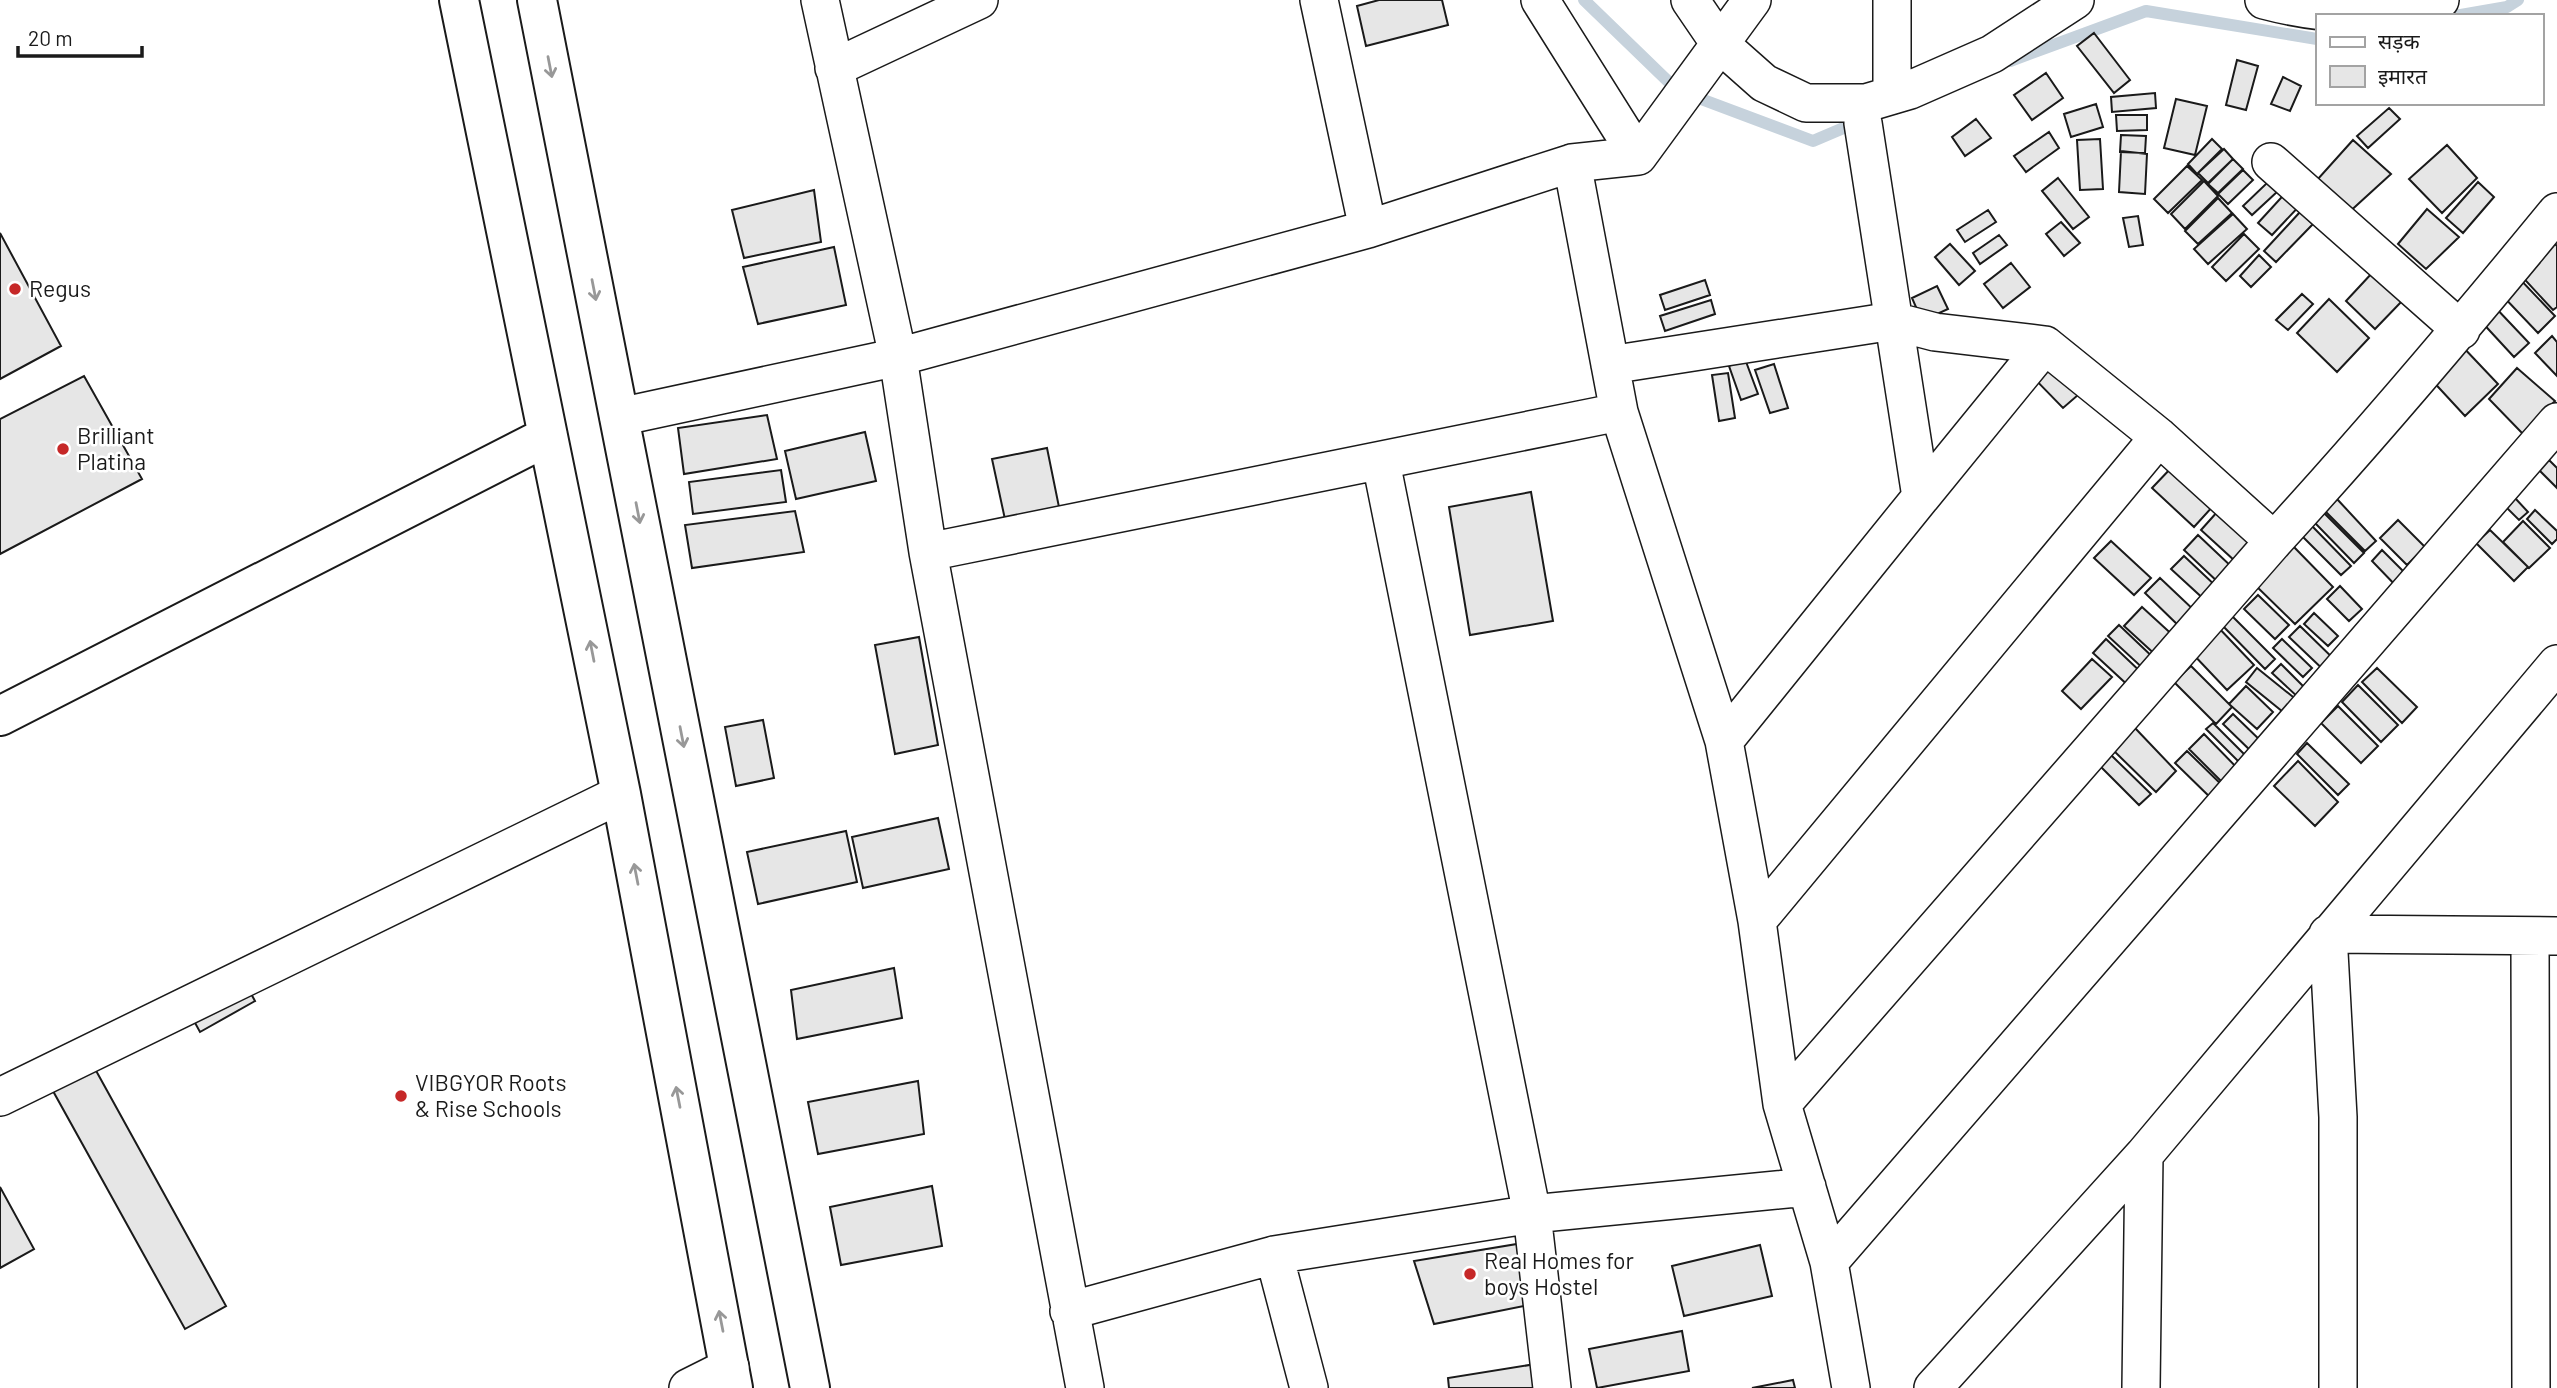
<svg xmlns="http://www.w3.org/2000/svg" width="2557" height="1388" viewBox="0 0 2557 1388" font-family="Barlow,'Noto Sans Devanagari',sans-serif">
	<style>
		.lines { fill: none; stroke-linecap: round; stroke-linejoin: round }
		.stream { stroke: #c6d2dc; stroke-width: 12 }
		.building { fill: #e6e6e6; stroke: #1a1a1a; stroke-width: 2 }
		.street-casing { stroke: #1a1a1a; stroke-width: 40 }
		.secondary-casing { stroke: #1a1a1a; stroke-width: 42 }
		.street { stroke: #fff; stroke-width: 37 }
		.secondary { stroke: #fff; stroke-width: 38 }
		.oneway { stroke: #989898 }
		.poi-dot { fill: #c62828; stroke: #fff; stroke-width: 2.5 }
		.labels { text-anchor: middle; stroke-width: 5; stroke-linejoin: round; paint-order: stroke }
		.poi-label { font-size: 23px; fill: #1a1a1a; stroke: #fff; text-anchor: start }
	</style>
	<rect width="100%" height="100%" fill="#fff"/>
	<g class="lines">
		<!-- stream -->
		<path class="stream" d="M 1584,0 L 1677,90 L 1813,141 L 1860,121
			M 2455,16 L 2507,7 L 2518,0
			M 2010,61 L 2146,11 L 2317,39"/>
	</g>
	<!-- building -->
	<path class="building" d="M 1379,0 L 1442,0 L 1448,25 L 1366,46 L 1357,6 Z
		M 2094,33 L 2130,80 L 2114,93 L 2077,46 Z
		M 2237,60 L 2258,66 L 2246,110 L 2226,105 Z
		M 2046,73 L 2063,98 L 2032,120 L 2014,95 Z
		M 2283,77 L 2301,86 L 2290,111 L 2271,104 Z
		M 2155,93 L 2156,108 L 2112,112 L 2111,97 Z
		M 2176,99 L 2207,106 L 2195,155 L 2164,148 Z
		M 2096,104 L 2103,127 L 2071,137 L 2064,114 Z
		M 2389,108 L 2400,119 L 2368,148 L 2357,136 Z
		M 2116,115 L 2147,115 L 2147,130 L 2117,131 Z
		M 1976,119 L 1991,138 L 1965,156 L 1952,137 Z
		M 2049,132 L 2059,148 L 2026,172 L 2014,156 Z
		M 2121,135 L 2146,136 L 2145,153 L 2120,152 Z
		M 2100,139 L 2103,189 L 2080,190 L 2077,140 Z
		M 2212,139 L 2222,149 L 2197,174 L 2188,164 Z
		M 2353,140 L 2391,174 L 2346,215 L 2317,180 Z
		M 2447,145 L 2477,178 L 2442,213 L 2409,179 Z
		M 2224,149 L 2233,159 L 2208,183 L 2198,173 Z
		M 2121,151 L 2147,154 L 2145,194 L 2119,192 Z
		M 2233,159 L 2243,169 L 2218,193 L 2208,184 Z
		M 2187,166 L 2202,180 L 2168,213 L 2154,199 Z
		M 2243,170 L 2253,180 L 2228,204 L 2218,194 Z
		M 2058,178 L 2089,217 L 2073,229 L 2042,191 Z
		M 2204,181 L 2218,196 L 2185,229 L 2171,214 Z
		M 2268,182 L 2278,191 L 2252,215 L 2243,206 Z
		M 2478,182 L 2494,197 L 2463,233 L 2446,218 Z
		M 2291,187 L 2305,200 L 2272,235 L 2258,223 Z
		M 814,190 L 821,242 L 744,258 L 732,210 Z
		M 2218,198 L 2232,213 L 2198,244 L 2185,231 Z
		M 2427,209 L 2459,237 L 2426,269 L 2398,244 Z
		M 1988,210 L 1996,222 L 1965,242 L 1957,230 Z
		M 2300,212 L 2313,224 L 2276,262 L 2264,251 Z
		M 2233,214 L 2247,229 L 2208,264 L 2194,249 Z
		M 2138,216 L 2143,245 L 2129,247 L 2123,218 Z
		M 2061,222 L 2080,243 L 2064,256 L 2046,234 Z
		M 0,233 L 61,346 L 0,379 Z
		M 2244,234 L 2259,249 L 2226,281 L 2212,267 Z
		M 1999,235 L 2007,245 L 1980,264 L 1973,253 Z
		M 2550,239 L 2557,246 L 2557,307 L 2553,310 L 2516,270 Z
		M 1950,244 L 1975,271 L 1959,285 L 1935,257 Z
		M 834,247 L 846,305 L 758,324 L 743,267 Z
		M 2259,255 L 2271,267 L 2251,287 L 2240,276 Z
		M 2011,263 L 2030,287 L 2003,308 L 1984,284 Z
		M 2373,272 L 2403,300 L 2375,329 L 2346,301 Z
		M 2516,275 L 2555,316 L 2538,333 L 2499,292 Z
		M 1705,280 L 1710,295 L 1665,310 L 1660,295 Z
		M 1937,286 L 1948,309 L 1922,321 L 1912,298 Z
		M 2302,294 L 2313,304 L 2288,330 L 2276,320 Z
		M 2329,299 L 2369,338 L 2337,372 L 2297,333 Z
		M 1711,300 L 1715,314 L 1665,331 L 1660,316 Z
		M 2493,305 L 2529,343 L 2514,357 L 2478,318 Z
		M 2552,336 L 2557,342 L 2557,376 L 2535,353 Z
		M 2461,345 L 2498,384 L 2465,416 L 2428,376 Z
		M 2042,358 L 2078,395 L 2063,408 L 2027,371 Z
		M 1745,359 L 1758,394 L 1741,400 L 1729,366 Z
		M 1774,364 L 1788,408 L 1770,413 L 1755,370 Z
		M 2517,368 L 2555,401 L 2523,434 L 2489,399 Z
		M 1728,373 L 1735,418 L 1719,421 L 1712,375 Z
		M 84,376 L 142,479 L 0,554 L 0,419 Z
		M 767,415 L 777,459 L 684,474 L 678,428 Z
		M 865,432 L 876,481 L 796,499 L 785,451 Z
		M 1047,448 L 1060,512 L 1006,524 L 992,459 Z
		M 2549,460 L 2557,468 L 2557,488 L 2539,470 Z
		M 2173,466 L 2214,505 L 2194,527 L 2152,488 Z
		M 781,470 L 786,502 L 693,514 L 689,482 Z
		M 1531,492 L 1553,621 L 1470,635 L 1449,507 Z
		M 2515,498 L 2528,512 L 2519,520 L 2506,507 Z
		M 2337,499 L 2376,541 L 2365,551 L 2325,511 Z
		M 2535,510 L 2557,531 L 2557,539 L 2552,544 L 2527,519 Z
		M 795,511 L 804,552 L 692,568 L 685,525 Z
		M 2218,511 L 2252,543 L 2235,561 L 2201,530 Z
		M 2324,513 L 2364,553 L 2354,563 L 2315,523 Z
		M 2398,520 L 2425,547 L 2407,565 L 2380,538 Z
		M 2523,521 L 2550,548 L 2529,568 L 2503,542 Z
		M 2312,526 L 2351,566 L 2341,575 L 2302,536 Z
		M 2490,530 L 2528,567 L 2514,581 L 2476,543 Z
		M 2198,535 L 2234,569 L 2220,584 L 2184,550 Z
		M 2111,541 L 2151,578 L 2134,595 L 2094,558 Z
		M 2292,545 L 2333,587 L 2295,624 L 2253,583 Z
		M 2382,550 L 2411,579 L 2400,590 L 2372,561 Z
		M 2184,556 L 2219,589 L 2207,602 L 2171,569 Z
		M 2160,578 L 2197,613 L 2182,629 L 2145,593 Z
		M 2340,586 L 2362,609 L 2349,621 L 2327,599 Z
		M 2258,595 L 2289,625 L 2275,639 L 2244,609 Z
		M 2142,607 L 2177,639 L 2159,658 L 2124,626 Z
		M 2229,613 L 2275,659 L 2265,669 L 2219,622 Z
		M 2314,613 L 2338,636 L 2328,646 L 2304,624 Z
		M 2119,625 L 2159,663 L 2148,673 L 2108,636 Z
		M 2216,625 L 2254,665 L 2227,690 L 2190,651 Z
		M 2300,626 L 2340,665 L 2330,676 L 2289,637 Z
		M 919,637 L 938,745 L 895,754 L 875,645 Z
		M 2106,639 L 2145,676 L 2132,689 L 2093,653 Z
		M 2282,639 L 2312,668 L 2303,677 L 2273,648 Z
		M 2092,659 L 2112,677 L 2081,709 L 2062,691 Z
		M 2281,664 L 2308,691 L 2300,699 L 2272,673 Z
		M 2191,666 L 2232,707 L 2216,724 L 2174,682 Z
		M 2257,668 L 2303,705 L 2288,716 L 2246,682 Z
		M 2377,668 L 2417,707 L 2402,723 L 2362,682 Z
		M 2358,685 L 2398,725 L 2381,742 L 2342,702 Z
		M 2246,686 L 2273,712 L 2257,729 L 2229,704 Z
		M 2338,706 L 2378,746 L 2361,763 L 2321,723 Z
		M 2233,714 L 2264,744 L 2254,754 L 2223,724 Z
		M 763,720 L 774,778 L 736,786 L 725,727 Z
		M 2213,723 L 2253,763 L 2246,769 L 2206,729 Z
		M 2135,728 L 2176,771 L 2156,792 L 2114,751 Z
		M 2204,734 L 2244,775 L 2229,789 L 2189,749 Z
		M 2307,743 L 2349,784 L 2338,795 L 2297,754 Z
		M 2187,751 L 2227,790 L 2215,802 L 2175,763 Z
		M 2111,755 L 2151,794 L 2139,805 L 2100,766 Z
		M 2298,761 L 2338,802 L 2315,826 L 2274,786 Z
		M 938,818 L 949,869 L 863,888 L 852,837 Z
		M 846,831 L 857,882 L 758,904 L 747,852 Z
		M 894,968 L 902,1018 L 797,1039 L 791,990 Z
		M 243,979 L 255,1001 L 200,1032 L 188,1010 Z
		M 94,1067 L 226,1306 L 185,1329 L 53,1091 Z
		M 918,1081 L 924,1134 L 818,1154 L 808,1102 Z
		M 932,1186 L 942,1246 L 841,1265 L 830,1207 Z
		M 0,1187 L 34,1249 L 0,1268 Z
		M 1517,1244 L 1524,1306 L 1434,1324 L 1414,1261 Z
		M 1760,1245 L 1772,1296 L 1684,1316 L 1672,1266 Z
		M 1682,1331 L 1689,1371 L 1597,1388 L 1589,1349 Z
		M 1542,1363 L 1546,1388 L 1449,1388 L 1448,1378 Z
		M 1793,1380 L 1795,1388 L 1752,1388 Z"/>
	<g class="lines">
		<!-- street casing -->
		<g class="street-casing">
			<path id="street" d="M 820,0 L 898,357 L 928,552 L 1085,1388
				M 1319,0 L 1368,229
				M 1540,0 L 1638,156
				M 1690,0 L 1720,44 L 1764,83 L 1806,103 L 1866,103 L 1910,90 L 1992,54 L 2075,0
				M 1892,0 L 1892,95
				M 2264,0 C 2321,15 2383,20 2440,0
				M 834,68 L 979,0
				M 2271,162 L 2461,330
				M 1572,163 L 1619,412 L 1724,741 L 1757,921 L 1782,1104 L 1829,1262 L 1851,1388
				M 1610,365 L 1893,321 L 1935,332 L 2045,345 L 2159,437 L 2274,541
				M 619,417 L 898,357 L 1368,229 L 1572,163 L 1638,156 L 1752,0
				M 1381,462 L 1532,1214 L 1552,1388
				M 1921,497 L 2045,345
				M 928,552 L 1619,412
				M 1724,741 L 1921,497 L 1863,123
				M 1757,921 L 2159,437
				M 2530,936 L 2531,1388
				M 0,1097 L 621,794
				M 1782,1104 L 2274,541 C 2372,434 2465,324 2557,212
				M 1274,1255 L 1309,1388
				M 1829,1262 L 2557,422
				M 1069,1311 L 1274,1255 L 1532,1214 L 1807,1187
				M 688,1388 L 730,1367
				M 1933,1388 L 2144,1155 L 2557,664
				M 2141,1388 L 2144,1155
				M 2338,1388 L 2338,1117 L 2328,934 L 2557,936"/>
		</g>
		<!-- secondary casing -->
		<g class="secondary-casing">
			<path id="secondary" d="M 459,0 L 621,794 L 733,1388
				M 537,0 L 810,1388
				M 0,716 L 548,436"/>
		</g>
		<!-- street -->
		<use href="#street" class="street"/>
		<!-- secondary -->
		<use href="#secondary" class="secondary"/>
	</g>
	<!-- one-way arrows -->
	<defs><path id="oneway-shaft" d="M-6 0H5M1.5-3L5.5 0L1.5 3" fill="none" stroke-width="1.6" stroke-linecap="round" stroke-linejoin="round" transform="scale(1.75)"/></defs>
	<g class="oneway">
		<use href="#oneway-shaft" transform="translate(550 67) rotate(79)"/>
		<use href="#oneway-shaft" transform="translate(594 290) rotate(79)"/>
		<use href="#oneway-shaft" transform="translate(638 513) rotate(79)"/>
		<use href="#oneway-shaft" transform="translate(592 651) rotate(-101)"/>
		<use href="#oneway-shaft" transform="translate(682 737) rotate(79)"/>
		<use href="#oneway-shaft" transform="translate(636 874) rotate(-101)"/>
		<use href="#oneway-shaft" transform="translate(678 1097) rotate(-101)"/>
		<use href="#oneway-shaft" transform="translate(721 1321) rotate(-101)"/>
	</g>
	<!-- markers -->
	<g class="poi-dot">
		<circle cx="15" cy="289" r="7"/>
		<circle cx="63" cy="449" r="7"/>
		<circle cx="401" cy="1096" r="7"/>
		<circle cx="1470" cy="1274" r="7"/>
	</g>
	<g class="labels">
		<!-- poi labels -->
		<g class="poi-label">
			<text x="29" y="297">Regus</text>
			<text x="77" y="444">Brilliant<tspan x="77" dy="26">Platina</tspan></text>
			<text x="415" y="1091">VIBGYOR Roots<tspan x="415" dy="26">&amp; Rise Schools</tspan></text>
			<text x="1484" y="1269">Real Homes for<tspan x="1484" dy="26">boys Hostel</tspan></text>
		</g>
	</g>
	<!-- legend -->
	<rect x="2316" y="14" width="228" height="91" fill="#ffffff" stroke="#a3a3a3" stroke-width="2"/>
	<rect x="2330" y="37" width="35" height="10" fill="#ffffff" stroke="#a3a3a3" stroke-width="2"/>
	<text x="2378" y="49" font-size="21" fill="#1a1a1a">सड़क</text>
	<rect x="2330" y="66" width="35" height="21" fill="#e6e6e6" stroke="#a3a3a3" stroke-width="2"/>
	<text x="2378" y="84" font-size="21" fill="#1a1a1a">इमारत</text>
	<!-- scale -->
	<path d="M18 46v10h124v-10" fill="none" stroke="#1a1a1a" stroke-width="3.5"/>
	<text x="28" y="46" font-size="21" fill="#1a1a1a" stroke="#ffffff" stroke-width="5" paint-order="stroke">20 m</text>
</svg>
